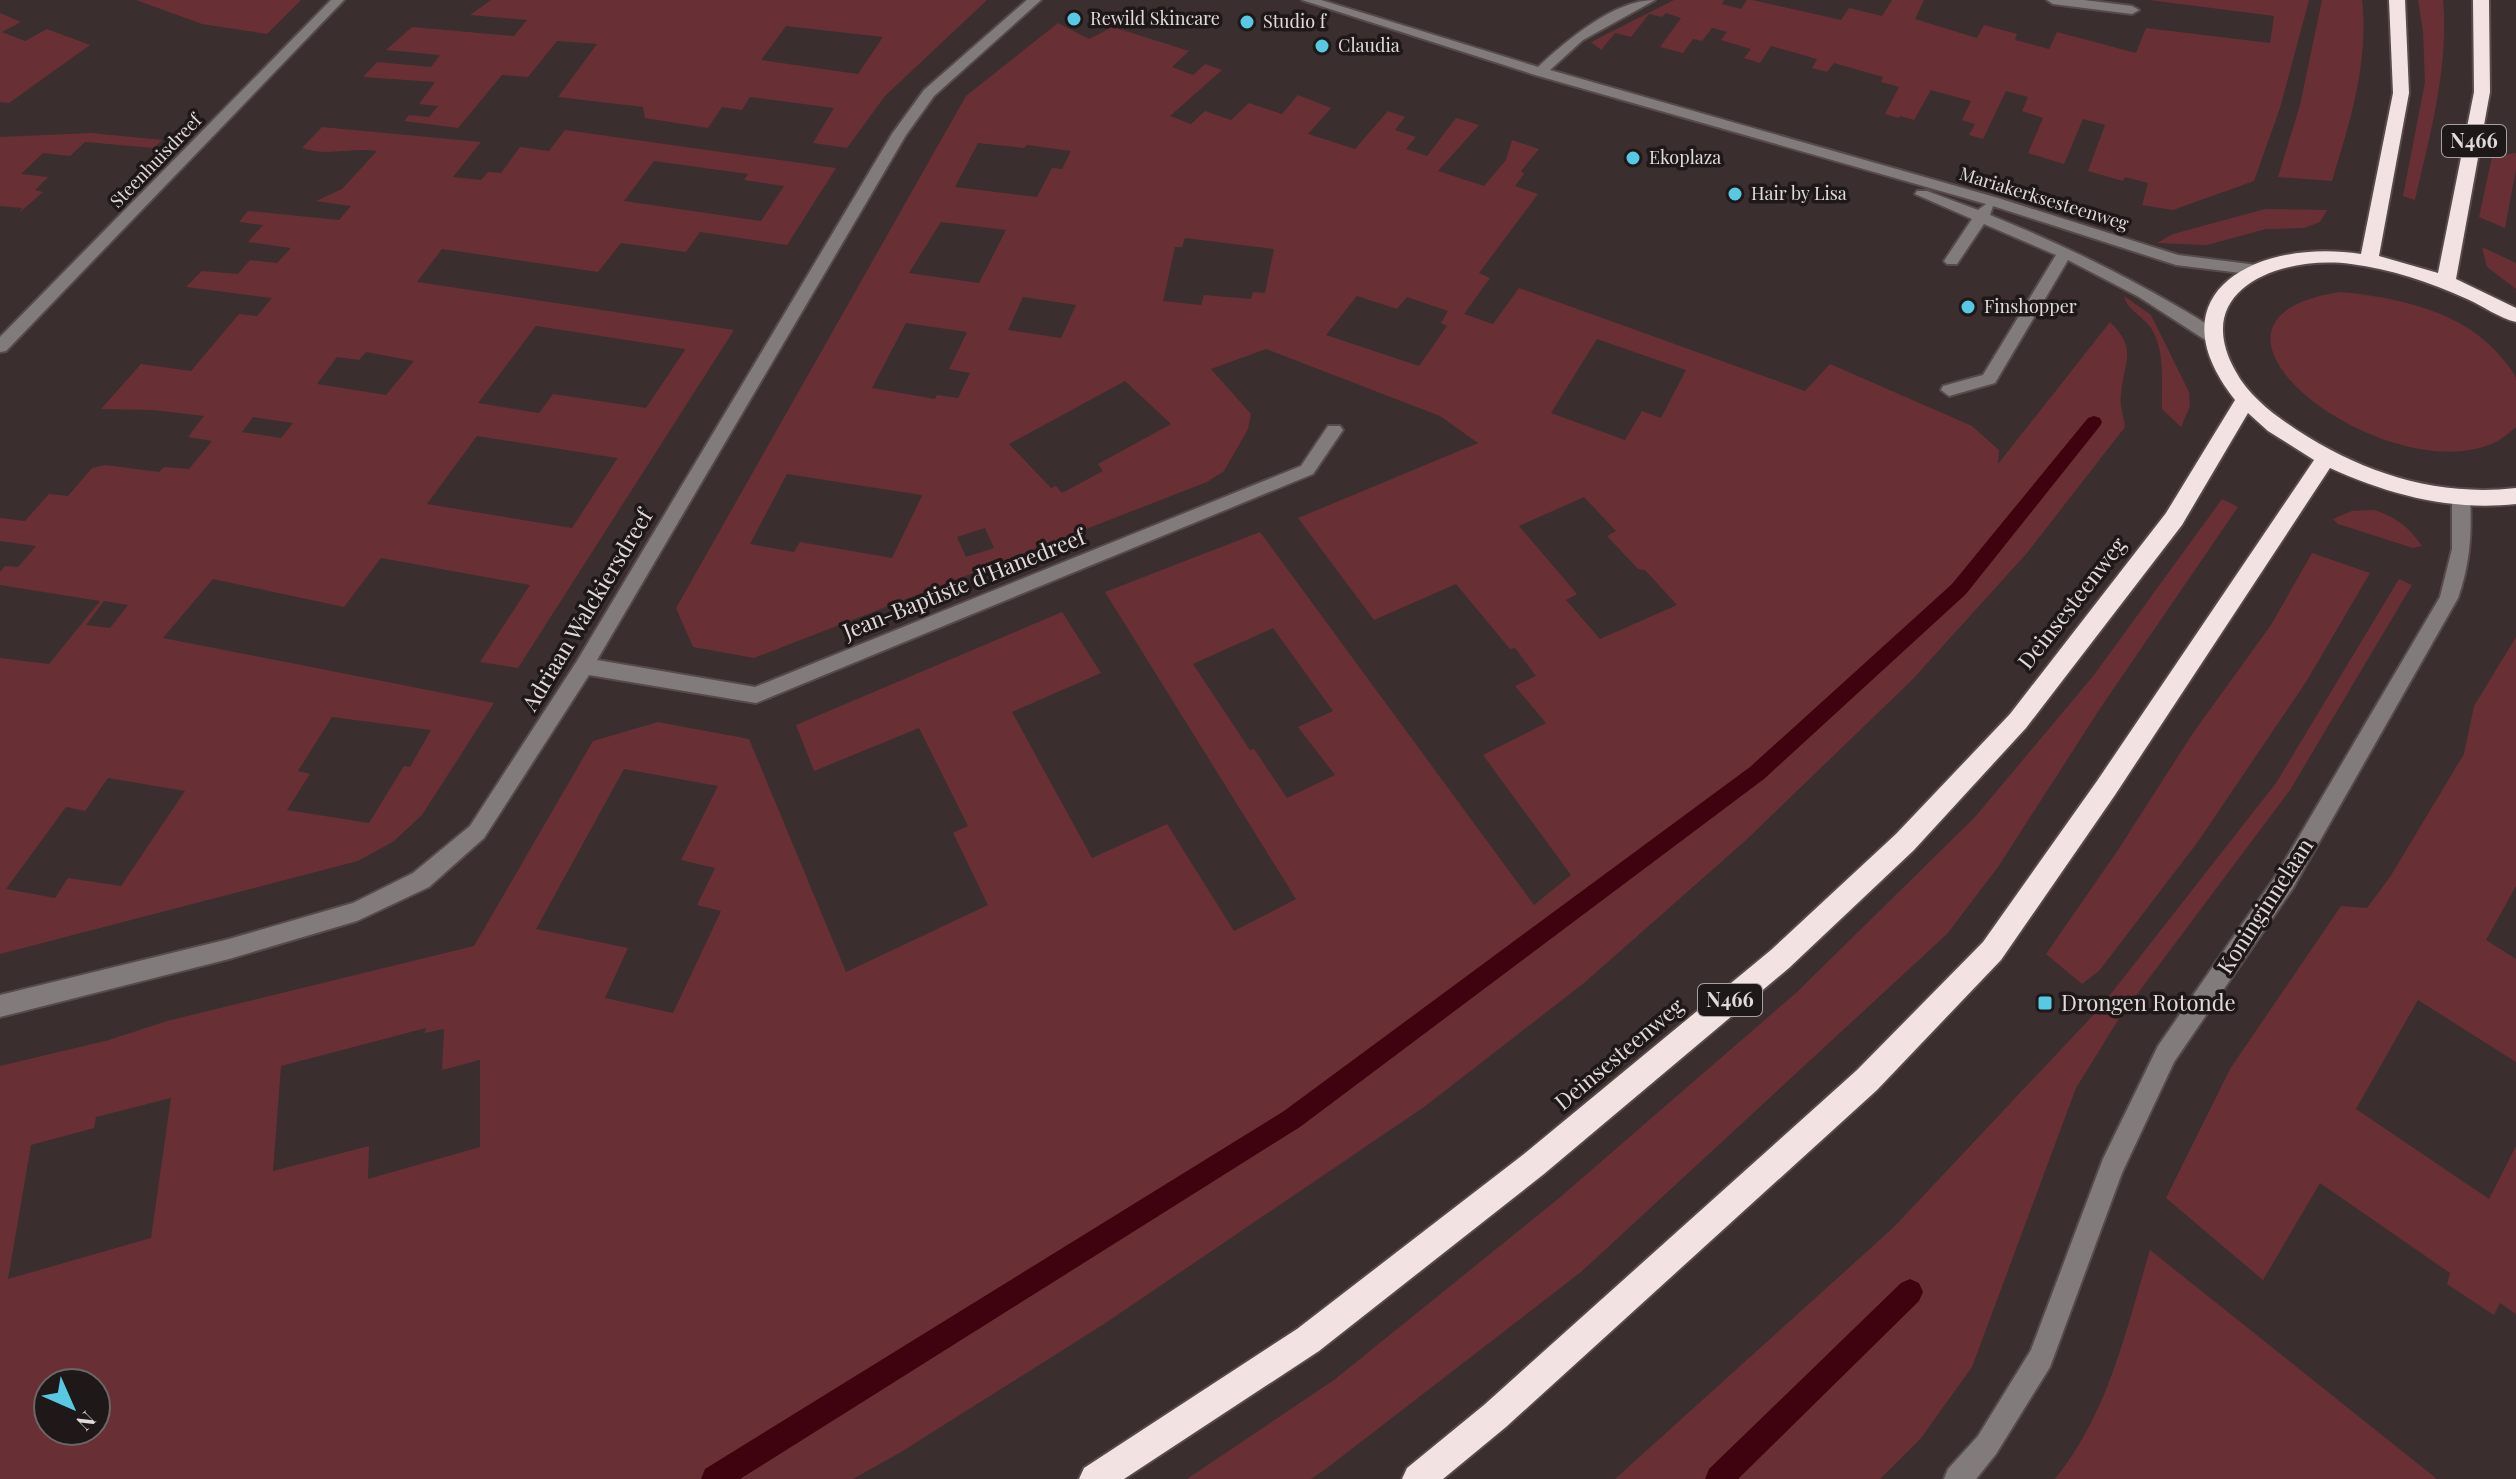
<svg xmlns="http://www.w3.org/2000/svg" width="2516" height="1479" viewBox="0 0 2516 1479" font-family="'Playfair Display',serif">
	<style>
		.green { fill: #683034; fill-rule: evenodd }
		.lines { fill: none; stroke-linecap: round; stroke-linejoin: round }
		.stream { fill: #3e030e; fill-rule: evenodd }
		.minor-casing { stroke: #564a4a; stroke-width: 4 }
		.highway-casing { stroke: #564a4a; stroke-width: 4 }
		.minor { fill: #827b7b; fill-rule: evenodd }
		.highway { fill: #f3e2e2; fill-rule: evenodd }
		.poi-dot { fill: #58c9e3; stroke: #1e1818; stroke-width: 3 }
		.labels { text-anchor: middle; stroke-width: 7; stroke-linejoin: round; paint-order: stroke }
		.far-poi-label { font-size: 18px; fill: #e2dada; stroke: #1e1818; text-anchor: start }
		.far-street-label { font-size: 18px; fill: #e2dada; stroke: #1e1818 }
		.shield { fill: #1e1818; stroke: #a7a0a0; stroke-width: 2 }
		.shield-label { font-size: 20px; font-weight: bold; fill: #e2dada }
		.street-label { font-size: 22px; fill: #e2dada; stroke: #1e1818 }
		.poi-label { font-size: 22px; fill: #e2dada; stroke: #1e1818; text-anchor: start }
	</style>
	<rect width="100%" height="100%" fill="#3b2e2e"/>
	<!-- green -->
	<path class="green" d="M 136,0 L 301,0 L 267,34 L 202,24 Z
		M 491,0 L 987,0 L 885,96 L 847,148 L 813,143 L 834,108 L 750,97 L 742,110 L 722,107 L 708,128 L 645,118 L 643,107 L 558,97 L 597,44 L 557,41 L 528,77 L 502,75 L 458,128 L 404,121 L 409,115 L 429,117 L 438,106 L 419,104 L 435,82 L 363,77 L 377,62 L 431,67 L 440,55 L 386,50 L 412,27 L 514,36 L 527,20 L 470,15 ZM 786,26 L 883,37 L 858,74 L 761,60 Z
		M 1674,0 L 1724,0 L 1722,4 L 1741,9 L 1747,0 L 1752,0 L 1841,20 L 1849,8 L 1882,16 L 1892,0 L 1924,0 L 1915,19 L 1977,38 L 1984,25 L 2017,34 L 2015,40 L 2049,49 L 2057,32 L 2136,53 L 2146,28 L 2270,43 L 2274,16 L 2149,0 L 2309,0 L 2280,108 L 2254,181 L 2173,210 L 2142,205 L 2148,183 L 2125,177 L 2123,181 L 2088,171 L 2105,125 L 2083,119 L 2064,164 L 2028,153 L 2043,118 L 2022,111 L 2028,97 L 2006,91 L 1983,139 L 1969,135 L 1975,124 L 1962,120 L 1971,101 L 1931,90 L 1914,120 L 1900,116 L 1899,118 L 1885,114 L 1899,87 L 1881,82 L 1883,77 L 1834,63 L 1827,72 L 1812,68 L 1817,59 L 1771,46 L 1760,63 L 1744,58 L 1751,49 L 1721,40 L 1727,32 L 1712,28 L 1702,41 L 1693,39 L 1683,53 L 1660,47 L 1681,18 L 1666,13 L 1662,17 L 1649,14 L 1631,37 L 1615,33 L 1601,50 L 1591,42 Z
		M 2322,0 L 2362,0 C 2369,62 2350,122 2332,181 L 2278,177 L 2300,105 Z
		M 2418,0 L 2443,0 C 2449,67 2430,135 2415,200 L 2403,196 L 2425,82 L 2423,32 Z
		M 0,13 L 21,22 L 2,32 L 25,41 L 47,29 L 90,45 L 9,103 L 0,102 Z
		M 1058,23 L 1089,39 L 1113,27 L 1189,51 L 1172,67 L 1193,75 L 1205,64 L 1222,70 L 1170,116 L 1191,124 L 1205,111 L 1231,120 L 1249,103 L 1282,114 L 1298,95 L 1331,108 L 1308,134 L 1355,149 L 1388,111 L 1405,117 L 1395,130 L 1416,137 L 1406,149 L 1427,156 L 1456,118 L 1479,125 L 1438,171 L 1484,186 L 1506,160 L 1512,140 L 1539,149 L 1521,171 L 1524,174 L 1515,186 L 1538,194 L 1479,273 L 1490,278 L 1464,314 L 1493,324 L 1519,288 L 1805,391 L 1830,364 L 1972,426 L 1999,450 L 1998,464 L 2110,322 C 2138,350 2124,360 2121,394 C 2119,405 2124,416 2125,427 L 2027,553 L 1912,680 L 1745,841 L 1584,983 L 1424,1107 L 1104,1324 L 901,1452 L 853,1479 L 0,1479 L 0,1066 L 109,1040 L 167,1021 L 474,946 L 593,741 L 658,722 L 749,739 L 846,972 L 988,905 L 953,833 L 968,826 L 919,728 L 814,771 L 796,725 L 1062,612 L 1101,673 L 1012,712 L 1092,858 L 1167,824 L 1234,931 L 1296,899 L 1105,592 L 1260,532 L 1534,905 L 1571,875 L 1483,755 L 1546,723 L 1515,686 L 1536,676 L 1515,648 L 1510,649 L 1456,584 L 1374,620 L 1298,518 L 1478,443 L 1440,416 L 1266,349 L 1211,369 L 1251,414 L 1248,429 L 1224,471 L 1207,482 L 754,658 L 693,647 L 676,608 L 966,96 ZM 978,143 L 1024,148 L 1027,145 L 1071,151 L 1062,169 L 1052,168 L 1037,197 L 955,187 ZM 941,222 L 1006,230 L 979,283 L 909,273 ZM 1185,238 L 1274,249 L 1265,293 L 1253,292 L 1251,299 L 1204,295 L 1201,305 L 1163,301 L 1175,247 L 1182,247 ZM 1357,296 L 1397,309 L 1407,297 L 1448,311 L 1441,323 L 1447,326 L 1419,366 L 1326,335 ZM 1023,297 L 1076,305 L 1061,338 L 1008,330 ZM 906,323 L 967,332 L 949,369 L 970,373 L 958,398 L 937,395 L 935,399 L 872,388 ZM 1597,339 L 1686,370 L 1661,418 L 1642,411 L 1625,440 L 1551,413 ZM 1125,381 L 1171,424 L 1098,464 L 1103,471 L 1062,493 L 1056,486 L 1051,488 L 1009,444 ZM 787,474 L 921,495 L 922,496 L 892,558 L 800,542 L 794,552 L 750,544 ZM 1584,497 L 1616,531 L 1607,536 L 1638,569 L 1645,570 L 1677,605 L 1600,639 L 1566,600 L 1577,594 L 1519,526 ZM 985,528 L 994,548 L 966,557 L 957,537 ZM 1273,628 L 1333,711 L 1298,727 L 1335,775 L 1287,798 L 1254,749 L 1250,750 L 1193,664 ZM 624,769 L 718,786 L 681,860 L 715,868 L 697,905 L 721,911 L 673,1013 L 605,998 L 628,948 L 536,929 ZM 426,1028 L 425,1033 L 444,1029 L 442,1070 L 480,1060 L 480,1147 L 368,1179 L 369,1146 L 273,1171 L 281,1066 ZM 171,1098 L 151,1238 L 8,1279 L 31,1145 L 94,1128 L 96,1117 ZM 96,1383 L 96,1431 L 48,1431 L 48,1383 Z
		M 322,127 L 481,142 L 453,177 L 481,180 L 488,172 L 501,173 L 520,147 L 549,151 L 565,130 L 836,168 L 787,245 L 700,232 L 686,252 L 621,243 L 598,272 L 442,249 L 417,282 L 734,330 L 518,668 L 480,662 L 530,585 L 381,558 L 344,607 L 213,579 L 163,638 L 494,703 L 422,815 L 394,841 L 358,861 L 0,954 L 0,658 L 49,664 L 100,601 L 0,585 L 0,572 L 5,566 L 18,567 L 36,546 L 0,541 L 0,518 L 25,521 L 49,494 L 68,496 L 92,468 L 105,465 L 159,472 L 164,467 L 189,469 L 212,441 L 188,437 L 204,416 L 153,410 L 101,409 L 141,364 L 191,371 L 239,314 L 257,316 L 272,298 L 186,287 L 202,271 L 238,274 L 250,260 L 277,263 L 291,248 L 248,242 L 263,225 L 239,222 L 248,211 L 339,220 L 351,206 L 316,201 L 342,189 L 377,151 C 350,147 327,157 302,148 ZM 654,161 L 748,174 L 744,180 L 784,186 L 761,221 L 624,201 ZM 536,326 L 685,349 L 685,350 L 646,408 L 553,394 L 539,413 L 478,403 ZM 366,352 L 414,361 L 386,395 L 317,384 L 337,357 L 359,360 ZM 253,417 L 293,423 L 281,438 L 242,432 ZM 477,436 L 617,458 L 617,459 L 572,528 L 427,504 ZM 104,601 L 128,605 L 110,628 L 86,625 ZM 332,717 L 431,730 L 410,767 L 404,766 L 369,823 L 287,810 L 310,774 L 298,771 ZM 108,778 L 185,791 L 121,886 L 68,878 L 55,898 L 6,889 L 66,807 L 85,811 Z
		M 91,133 L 162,140 L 154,148 L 85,142 L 70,156 L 43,153 L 21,174 L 48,177 L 35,190 L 43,192 L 19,213 L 22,208 L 0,206 L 0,137 Z
		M 2516,153 L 2516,169 L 2505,228 L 2479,217 L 2492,157 Z
		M 2265,209 L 2327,210 L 2320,222 L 2304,228 L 2266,229 L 2207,245 L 2157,243 L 2173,234 Z
		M 2482,247 L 2516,263 L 2516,289 L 2487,267 Z
		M 2340,292 C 2396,297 2464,311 2502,358 C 2506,364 2514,371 2516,378 C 2516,392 2516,412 2516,427 C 2510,432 2503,438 2496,442 C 2388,494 2154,320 2340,292 Z
		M 2124,296 L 2151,315 L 2189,392 L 2190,406 L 2181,427 L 2162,409 C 2161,383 2166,352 2151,328 C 2143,316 2127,310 2124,296 Z
		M 2222,499 L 2238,507 L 2101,707 L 1998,867 L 1947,934 L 1581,1272 L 1327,1468 L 1311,1479 L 1187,1479 L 1334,1380 L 1558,1199 L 1797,992 L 1975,817 L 2094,675 Z
		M 2374,510 C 2396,517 2409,527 2422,546 L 2413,548 L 2338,524 L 2333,519 L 2352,511 Z
		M 2312,553 L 2370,573 L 2306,682 L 2197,843 L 2099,971 L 2082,984 L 2046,954 L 2118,850 L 2193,733 L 2271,625 Z
		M 2399,579 L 2412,585 L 2290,790 L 2120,1017 L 2076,1088 L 1972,1367 L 1921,1438 L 1880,1479 L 1615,1479 L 1894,1227 L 2099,1009 L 2276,783 Z
		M 2516,637 L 2516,886 L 2486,940 L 2516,959 L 2516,1062 L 2418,1000 L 2356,1109 L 2489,1199 L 2516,1146 L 2516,1314 L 2500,1303 L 2494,1315 L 2447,1284 L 2450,1273 L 2320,1183 L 2263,1280 L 2166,1198 L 2230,1069 L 2341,906 L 2367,908 L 2390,877 L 2464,754 L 2474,706 Z
		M 2150,1250 L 2437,1479 L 2055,1479 C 2109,1412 2126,1330 2150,1250 Z"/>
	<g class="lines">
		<!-- stream -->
		<path class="stream" d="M 2094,416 L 2100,418 L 2102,422 L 2100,426 L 1966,594 L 1764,779 L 1300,1127 L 740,1479 L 701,1479 L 705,1469 L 1284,1111 L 1750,767 L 1952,584 L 2088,418 Z
			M 1910,1279 L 1919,1283 L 1923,1292 L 1919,1301 L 1738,1479 L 1705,1479 L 1709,1469 L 1901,1283 Z"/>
		<!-- minor casing -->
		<g class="minor-casing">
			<path id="minor" d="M 331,0 L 344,0 L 6,351 L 0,352 L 0,337 Z
				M 1027,0 L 1041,0 L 934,96 L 906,135 L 597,660 L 755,687 L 1301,466 L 1328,426 L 1340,426 L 1343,430 L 1313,474 L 756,703 L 589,675 L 484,838 L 429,887 L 357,921 L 229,959 L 0,1017 L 0,995 L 229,939 L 353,903 L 413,873 L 470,826 L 577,661 L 892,134 L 924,90 Z
				M 1302,0 L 1321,0 L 1538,67 C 1567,40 1614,0 1655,0 L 1583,40 L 1550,70 L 1998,198 L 2178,255 L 2257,265 L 2265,270 L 2257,275 L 2176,265 L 1993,206 L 1990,215 C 2054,241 2115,270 2175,305 C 2190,314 2210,324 2221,337 L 2213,342 L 2207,341 L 2139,297 L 2068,260 L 1995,383 L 1949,396 L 1941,390 L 1943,386 L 1983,375 L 2056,255 L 1984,224 L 1957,264 L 1947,264 L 1944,261 L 1972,219 L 1915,194 L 1917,191 L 1927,191 L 1978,210 L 1986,204 L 1535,75 Z
				M 2047,0 L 2084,0 L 2132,6 L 2139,10 L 2132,14 L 2053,4 Z
				M 2461,492 L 2470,498 C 2472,533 2470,564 2458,598 L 2293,888 L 2174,1062 L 2122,1173 L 2050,1367 L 1996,1454 L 1976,1479 L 1944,1479 L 1948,1469 L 1978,1436 L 2031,1350 L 2103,1159 L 2158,1046 L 2277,874 L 2440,597 L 2452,549 L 2452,498 Z"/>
		</g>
		<!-- highway casing -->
		<g class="highway-casing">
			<path id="highway" d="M 2389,0 L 2405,0 L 2409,93 L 2379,256 L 2438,273 L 2474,92 L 2473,0 L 2489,0 L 2490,92 L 2456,279 L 2516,308 L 2516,322 C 2499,318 2483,306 2467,299 C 2429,282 2391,269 2351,264 C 2283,255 2188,288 2236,372 C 2249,396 2274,415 2297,430 C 2363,473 2437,497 2516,488 L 2516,504 C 2450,511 2390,495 2330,468 L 2115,795 L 2001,960 L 1877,1090 L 1506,1427 L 1443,1479 L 1402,1479 L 1407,1468 L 1484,1405 L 1857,1070 L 1983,942 L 2097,781 L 2314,460 L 2268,431 L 2248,413 L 2182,525 L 2026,728 L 1914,850 L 1789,968 L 1544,1174 L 1319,1351 L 1124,1479 L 1079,1479 L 1084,1468 L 1297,1329 L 1524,1154 L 1771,950 L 1896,834 L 2010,714 L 2166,513 L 2235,400 C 2149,291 2261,238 2361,254 L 2393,93 Z"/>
		</g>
		<!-- minor -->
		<use href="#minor" class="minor"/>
		<!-- highway -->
		<use href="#highway" class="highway"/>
	</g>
	<!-- markers -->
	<g class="poi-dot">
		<circle cx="1074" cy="19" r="8"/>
		<circle cx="1247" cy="22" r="8"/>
		<circle cx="1322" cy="46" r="8"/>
		<circle cx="1633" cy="158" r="8"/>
		<circle cx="1735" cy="194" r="8"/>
		<circle cx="1968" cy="307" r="8"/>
		<rect x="2037" y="995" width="16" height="16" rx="4"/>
	</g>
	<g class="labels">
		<!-- far-poi labels -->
		<g class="far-poi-label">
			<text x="1090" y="25">Rewild Skincare</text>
			<text x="1263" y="28">Studio f</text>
			<text x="1338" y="52">Claudia</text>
			<text x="1649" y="164">Ekoplaza</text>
			<text x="1751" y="200">Hair by Lisa</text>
			<text x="1984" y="313">Finshopper</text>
		</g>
		<!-- far-street labels -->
		<g class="far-street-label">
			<text transform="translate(156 161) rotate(-46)" y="6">Steenhuisdreef</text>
			<text transform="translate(2044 199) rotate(17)" y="6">Mariakerksesteenweg</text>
		</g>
		<!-- shield labels -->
		<g class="shield">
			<rect x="2442" y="125" width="64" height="32" rx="6"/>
			<rect x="1698" y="984" width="64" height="32" rx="6"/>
		</g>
		<g class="shield-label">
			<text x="2474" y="148">N466</text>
			<text x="1730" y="1007">N466</text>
		</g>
		<!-- street labels -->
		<g class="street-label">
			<text transform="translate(964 584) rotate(-22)" y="8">Jean-Baptiste d'Hanedreef</text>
			<text transform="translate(2072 603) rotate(-52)" y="8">Deinsesteenweg</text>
			<text transform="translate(587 610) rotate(-59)" y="8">Adriaan Walckiersdreef</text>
			<text transform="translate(2265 906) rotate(-57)" y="8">Koninginnelaan</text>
			<text transform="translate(1619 1054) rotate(-40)" y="8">Deinsesteenweg</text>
		</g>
		<!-- poi labels -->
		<g class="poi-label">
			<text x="2061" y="1011">Drongen Rotonde</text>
		</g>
	</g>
	<!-- north arrow -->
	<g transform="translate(72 1407) rotate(135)"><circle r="38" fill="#1e1818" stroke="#6c6666" stroke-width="2"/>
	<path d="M0-6L14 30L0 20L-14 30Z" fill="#58c9e3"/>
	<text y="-12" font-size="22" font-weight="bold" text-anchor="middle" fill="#e2dada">N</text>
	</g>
</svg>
